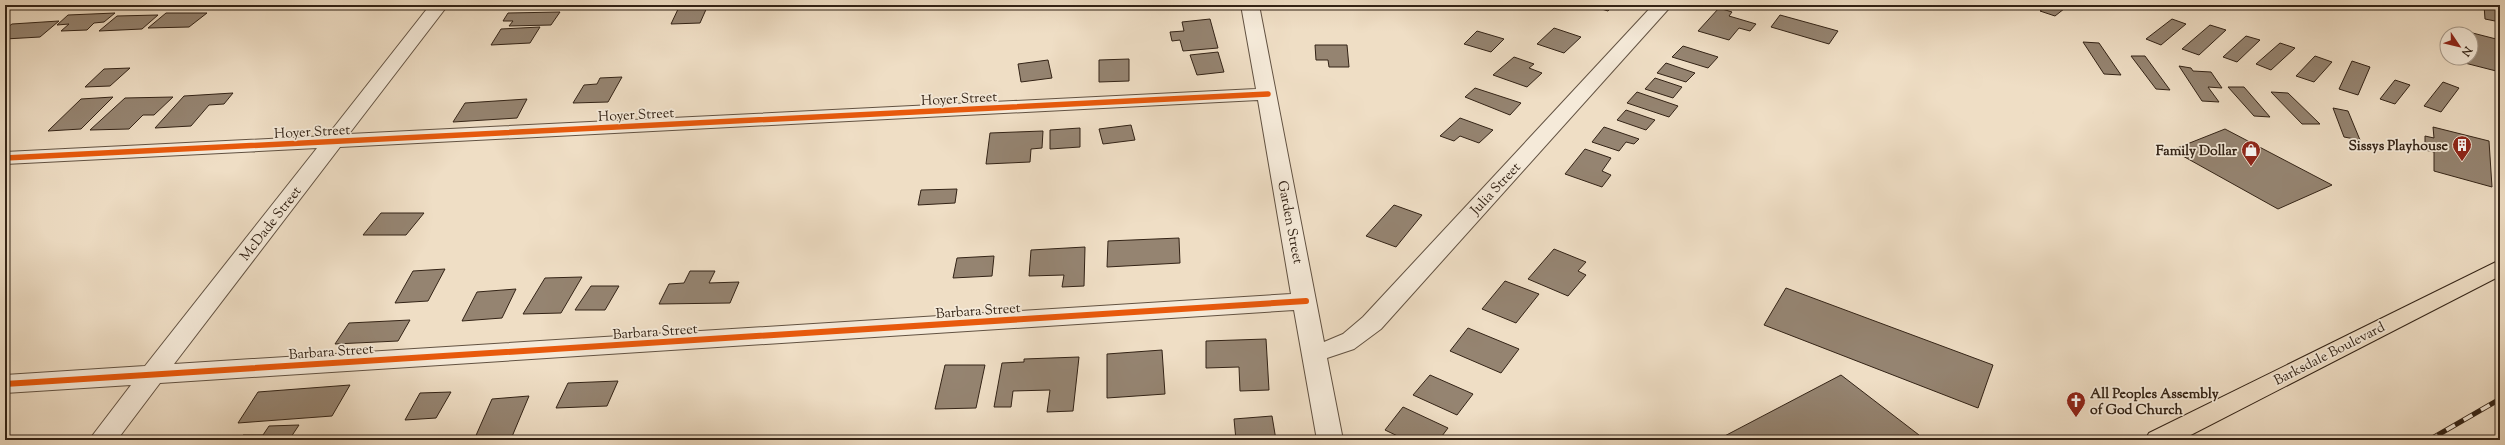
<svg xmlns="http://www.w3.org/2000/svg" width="2505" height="445" viewBox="0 0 2505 445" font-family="'Sorts Mill Goudy',serif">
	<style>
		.building { fill: #958471; stroke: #332316 }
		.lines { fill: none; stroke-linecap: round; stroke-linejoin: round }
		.minor-casing { stroke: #625242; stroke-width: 2 }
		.major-casing { stroke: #332316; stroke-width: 2 }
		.minor { fill: #f5ead9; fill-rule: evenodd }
		.major { fill: #efdec5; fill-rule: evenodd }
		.rail-casing { stroke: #332316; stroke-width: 5 }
		.rail { stroke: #f5ead9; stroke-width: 3.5; stroke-dasharray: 10; stroke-linecap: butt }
		.cycleway-far1-casing { stroke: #f5ead9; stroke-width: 8 }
		.cycleway-casing { stroke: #f5ead9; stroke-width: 9 }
		.cycleway-far1 { stroke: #e8590c; stroke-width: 5.5 }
		.cycleway { stroke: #e8590c; stroke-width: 6 }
		.labels { text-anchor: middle; stroke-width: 3.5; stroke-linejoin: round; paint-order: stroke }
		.street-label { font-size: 14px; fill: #332316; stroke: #f5ead9 }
		.poi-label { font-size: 14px; font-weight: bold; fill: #332316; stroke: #f5ead9; text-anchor: end }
	</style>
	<rect width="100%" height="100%" fill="#efdec5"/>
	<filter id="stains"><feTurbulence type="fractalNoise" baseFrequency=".005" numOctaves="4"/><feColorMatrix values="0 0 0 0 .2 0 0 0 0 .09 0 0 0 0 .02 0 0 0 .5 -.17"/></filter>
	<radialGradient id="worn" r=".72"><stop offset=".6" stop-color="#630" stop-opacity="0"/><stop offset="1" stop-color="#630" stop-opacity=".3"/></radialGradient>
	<!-- building -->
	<path class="building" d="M 680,5 L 708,5 L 700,23 L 671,24 Z
		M 1589,5 L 1614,5 L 1608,11 Z
		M 2048,5 L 2069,5 L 2055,16 L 2040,11 Z
		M 2484,5 L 2500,5 L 2500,22 L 2485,19 Z
		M 1719,8 L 1732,12 L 1729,16 L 1756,24 L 1750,31 L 1739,28 L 1729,40 L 1698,31 Z
		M 560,12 L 551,25 L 509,26 L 513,21 L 503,21 L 508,13 Z
		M 115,13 L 104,22 L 94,23 L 87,30 L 61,31 L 69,24 L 57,25 L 68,15 Z
		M 166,13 L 207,13 L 189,27 L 148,28 Z
		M 158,15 L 142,29 L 99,31 L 117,16 Z
		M 1780,15 L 1838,31 L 1829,44 L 1771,27 Z
		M 1210,19 L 1218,48 L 1183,51 L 1180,40 L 1172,41 L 1170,32 L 1184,31 L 1182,22 Z
		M 2172,19 L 2186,24 L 2161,45 L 2146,39 Z
		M 59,21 L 40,37 L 5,39 L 5,29 L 12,24 Z
		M 2210,25 L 2226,30 L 2199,55 L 2182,49 Z
		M 540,27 L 530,43 L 491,45 L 501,29 Z
		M 1554,28 L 1581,37 L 1564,53 L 1537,44 Z
		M 2457,29 L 2500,40 L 2500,72 L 2457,61 L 2457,58 L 2471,58 L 2471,34 L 2457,34 Z
		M 1477,31 L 1504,39 L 1491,52 L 1464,44 Z
		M 2246,36 L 2260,40 L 2237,62 L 2223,57 Z
		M 2083,42 L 2099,43 L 2121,75 L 2104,74 Z
		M 2280,43 L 2295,48 L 2271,70 L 2256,64 Z
		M 1315,45 L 1347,45 L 1349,67 L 1329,67 L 1328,60 L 1316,60 Z
		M 1683,46 L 1718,57 L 1708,68 L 1672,57 Z
		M 1218,52 L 1224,72 L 1197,75 L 1190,55 Z
		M 2131,56 L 2145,56 L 2170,90 L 2156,89 Z
		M 2315,56 L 2332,62 L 2314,82 L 2296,76 Z
		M 1514,57 L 1534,64 L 1529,68 L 1542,73 L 1527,87 L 1493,75 Z
		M 1129,59 L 1129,81 L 1099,82 L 1099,60 Z
		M 1048,60 L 1052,78 L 1021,82 L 1018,64 Z
		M 2352,61 L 2370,67 L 2358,95 L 2339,89 Z
		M 1666,63 L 1695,73 L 1686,82 L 1657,73 Z
		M 2179,66 L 2191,68 L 2193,71 L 2211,72 L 2222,88 L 2208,87 L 2219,102 L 2202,101 Z
		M 130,68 L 110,86 L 85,87 L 104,69 Z
		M 622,77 L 608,102 L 573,103 L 584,85 L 597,84 L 600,78 Z
		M 1655,78 L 1682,87 L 1673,98 L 1645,89 Z
		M 2395,80 L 2410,85 L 2395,104 L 2380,99 Z
		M 2443,82 L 2459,88 L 2441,112 L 2424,106 Z
		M 2228,87 L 2244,87 L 2270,117 L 2254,116 Z
		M 1475,88 L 1521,103 L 1510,115 L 1465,97 Z
		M 1637,92 L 1678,106 L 1669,117 L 1627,103 Z
		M 2271,92 L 2288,93 L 2320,124 L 2302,124 Z
		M 233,93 L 224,104 L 209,105 L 191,126 L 155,128 L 184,96 Z
		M 113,97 L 81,129 L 48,131 L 81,99 Z
		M 173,97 L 154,115 L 143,115 L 129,129 L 90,130 L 125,98 Z
		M 527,99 L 517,118 L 453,122 L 465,103 Z
		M 2333,108 L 2348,111 L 2360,140 L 2344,137 Z
		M 1626,110 L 1655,120 L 1646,130 L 1617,120 Z
		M 1460,118 L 1493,130 L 1479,143 L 1460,136 L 1454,141 L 1440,136 Z
		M 1131,125 L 1135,140 L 1103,144 L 1099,129 Z
		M 1604,127 L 1639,139 L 1634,144 L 1626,142 L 1619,151 L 1592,142 Z
		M 2433,127 L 2489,141 L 2492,187 L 2434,171 L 2434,152 L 2425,150 L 2425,136 L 2434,138 Z
		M 1080,128 L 1080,147 L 1050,149 L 1050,130 Z
		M 2225,129 L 2332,185 L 2278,209 L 2172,150 Z
		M 1043,131 L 1042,148 L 1031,149 L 1030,162 L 986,164 L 990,133 Z
		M 1585,149 L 1611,158 L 1602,171 L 1611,175 L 1602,187 L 1565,174 Z
		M 957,189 L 955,203 L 918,205 L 921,190 Z
		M 1394,205 L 1422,215 L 1396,247 L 1366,236 Z
		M 381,213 L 424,213 L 406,235 L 363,235 Z
		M 1179,238 L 1180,263 L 1107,267 L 1108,241 Z
		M 1085,247 L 1084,286 L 1062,287 L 1064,275 L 1029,276 L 1031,250 Z
		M 1554,249 L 1586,262 L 1578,271 L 1586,275 L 1568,296 L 1528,279 Z
		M 994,256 L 992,276 L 953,278 L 957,258 Z
		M 445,269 L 428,301 L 395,303 L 413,271 Z
		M 690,271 L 715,271 L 709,283 L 739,282 L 730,303 L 659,304 L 669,284 L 684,283 Z
		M 582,277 L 561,313 L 523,314 L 545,278 Z
		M 1505,281 L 1539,294 L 1516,323 L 1482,309 Z
		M 591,286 L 619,286 L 605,310 L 575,310 Z
		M 1786,288 L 1993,365 L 1978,408 L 1764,325 Z
		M 516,289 L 502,318 L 462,321 L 477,292 Z
		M 410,320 L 398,341 L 335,344 L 349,323 Z
		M 1468,328 L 1519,349 L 1501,373 L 1450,351 Z
		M 1266,339 L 1269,390 L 1240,391 L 1239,367 L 1206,368 L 1206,341 Z
		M 1162,350 L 1165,394 L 1107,398 L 1107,354 Z
		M 1079,357 L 1073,411 L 1047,412 L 1050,390 L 1013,391 L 1011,407 L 994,407 L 1002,363 L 1024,362 L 1024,359 Z
		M 945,365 L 985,365 L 976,408 L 935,409 Z
		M 1430,375 L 1473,394 L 1457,415 L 1413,395 Z
		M 1841,375 L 1919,435 L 1909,440 L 1717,440 Z
		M 618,381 L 607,406 L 556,408 L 568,383 Z
		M 350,385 L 332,416 L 238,423 L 258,392 Z
		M 451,392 L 436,418 L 405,420 L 420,393 Z
		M 529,396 L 511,439 L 474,440 L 492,399 Z
		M 1403,407 L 1448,428 L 1439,440 L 1406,440 L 1385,430 Z
		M 1272,416 L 1276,440 L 1236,440 L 1234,419 Z
		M 299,425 L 289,440 L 240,440 L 243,435 L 263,435 L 269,426 Z"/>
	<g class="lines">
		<!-- minor casing -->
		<g class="minor-casing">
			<path id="minor" d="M 430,5 L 448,5 L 349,134 L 1256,89 L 1241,5 L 1259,5 L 1324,342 L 1343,334 L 1363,317 L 1653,5 L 1672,5 L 1381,329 L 1354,349 L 1327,358 L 1343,440 L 1317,440 L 1294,310 L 160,383 L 117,440 L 89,440 L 131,385 L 5,393 L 5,375 L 145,366 L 317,148 L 5,164 L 5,152 L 327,136 ZM 1258,100 L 1291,294 L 174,364 L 340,147 Z"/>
		</g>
		<!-- major casing -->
		<g class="major-casing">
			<path id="major" d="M 2500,260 L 2500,276 L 2181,440 L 2145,440 L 2149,433 Z"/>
		</g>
		<!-- minor -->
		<use href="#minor" class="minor"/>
		<!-- major -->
		<use href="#major" class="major"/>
		<!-- rail casing -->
		<g class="rail-casing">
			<path id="rail" d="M 2429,440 L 2500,399"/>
		</g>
		<!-- rail -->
		<use href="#rail" class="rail"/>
		<!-- cycleway-far1 casing -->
		<g class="cycleway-far1-casing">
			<path id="cycleway-far1" d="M 5,158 L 1268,94"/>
		</g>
		<!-- cycleway casing -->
		<g class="cycleway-casing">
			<path id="cycleway" d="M 5,384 L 1306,301"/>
		</g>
		<!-- cycleway-far1 -->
		<use href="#cycleway-far1" class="cycleway-far1"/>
		<!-- cycleway -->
		<use href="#cycleway" class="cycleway"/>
	</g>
	<!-- icons -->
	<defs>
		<g id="building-pin" transform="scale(1)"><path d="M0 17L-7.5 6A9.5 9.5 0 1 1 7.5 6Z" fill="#8f2418" stroke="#f5ead9"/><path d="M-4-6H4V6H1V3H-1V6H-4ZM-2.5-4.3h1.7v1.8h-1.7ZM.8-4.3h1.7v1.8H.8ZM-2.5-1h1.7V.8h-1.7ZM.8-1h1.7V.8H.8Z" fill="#fff"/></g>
		<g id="shop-pin" transform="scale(1)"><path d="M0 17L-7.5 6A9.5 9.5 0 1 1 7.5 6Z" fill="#8f2418" stroke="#f5ead9"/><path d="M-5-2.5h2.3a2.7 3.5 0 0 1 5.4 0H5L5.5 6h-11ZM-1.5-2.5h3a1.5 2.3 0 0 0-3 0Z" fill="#fff"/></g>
		<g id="church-pin" transform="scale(1)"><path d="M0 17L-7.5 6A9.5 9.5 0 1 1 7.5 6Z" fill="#8f2418" stroke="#f5ead9"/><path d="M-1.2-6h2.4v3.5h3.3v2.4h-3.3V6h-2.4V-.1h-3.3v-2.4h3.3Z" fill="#fff"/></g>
	</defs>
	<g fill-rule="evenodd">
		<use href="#building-pin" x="2462" y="145"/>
		<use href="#shop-pin" x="2251" y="150"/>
		<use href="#church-pin" x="2076" y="401"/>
	</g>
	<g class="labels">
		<!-- street labels -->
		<g class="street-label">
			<text transform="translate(959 98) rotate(-3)" y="5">Hoyer Street</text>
			<text transform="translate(636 114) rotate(-3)" y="5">Hoyer Street</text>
			<text transform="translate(312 131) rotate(-3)" y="5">Hoyer Street</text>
			<text transform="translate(1495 188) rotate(-47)" y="5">Julia Street</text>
			<text transform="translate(1291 222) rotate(79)" y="5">Garden Street</text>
			<text transform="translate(270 223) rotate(-52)" y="5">McDade Street</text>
			<text transform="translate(978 310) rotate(-4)" y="5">Barbara Street</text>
			<text transform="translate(655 331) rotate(-4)" y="5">Barbara Street</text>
			<text transform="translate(331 351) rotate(-4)" y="5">Barbara Street</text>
			<text transform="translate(2329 353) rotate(-27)" y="5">Barksdale Boulevard</text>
		</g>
		<!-- poi labels -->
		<g class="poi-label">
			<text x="2448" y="150">Sissys Playhouse</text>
			<text x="2237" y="155">Family Dollar</text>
			<text x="2090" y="398" text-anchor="start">All Peoples Assembly<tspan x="2090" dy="16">of God Church</tspan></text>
		</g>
	</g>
	<!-- margin -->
	<rect width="2505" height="445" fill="none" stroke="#efdec5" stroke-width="20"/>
	<rect x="6" y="6" width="2493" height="433" fill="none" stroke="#332316" stroke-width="2"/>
	<rect x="10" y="10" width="2485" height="425" fill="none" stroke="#332316"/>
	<!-- north arrow -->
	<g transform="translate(2459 46) rotate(125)"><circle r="19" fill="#f5ead9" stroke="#a79a8b"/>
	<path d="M0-3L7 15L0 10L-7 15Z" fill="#8f2418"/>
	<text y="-6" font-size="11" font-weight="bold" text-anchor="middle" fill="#332316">N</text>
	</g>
	<rect width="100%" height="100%" filter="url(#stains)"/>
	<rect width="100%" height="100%" fill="url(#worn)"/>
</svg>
